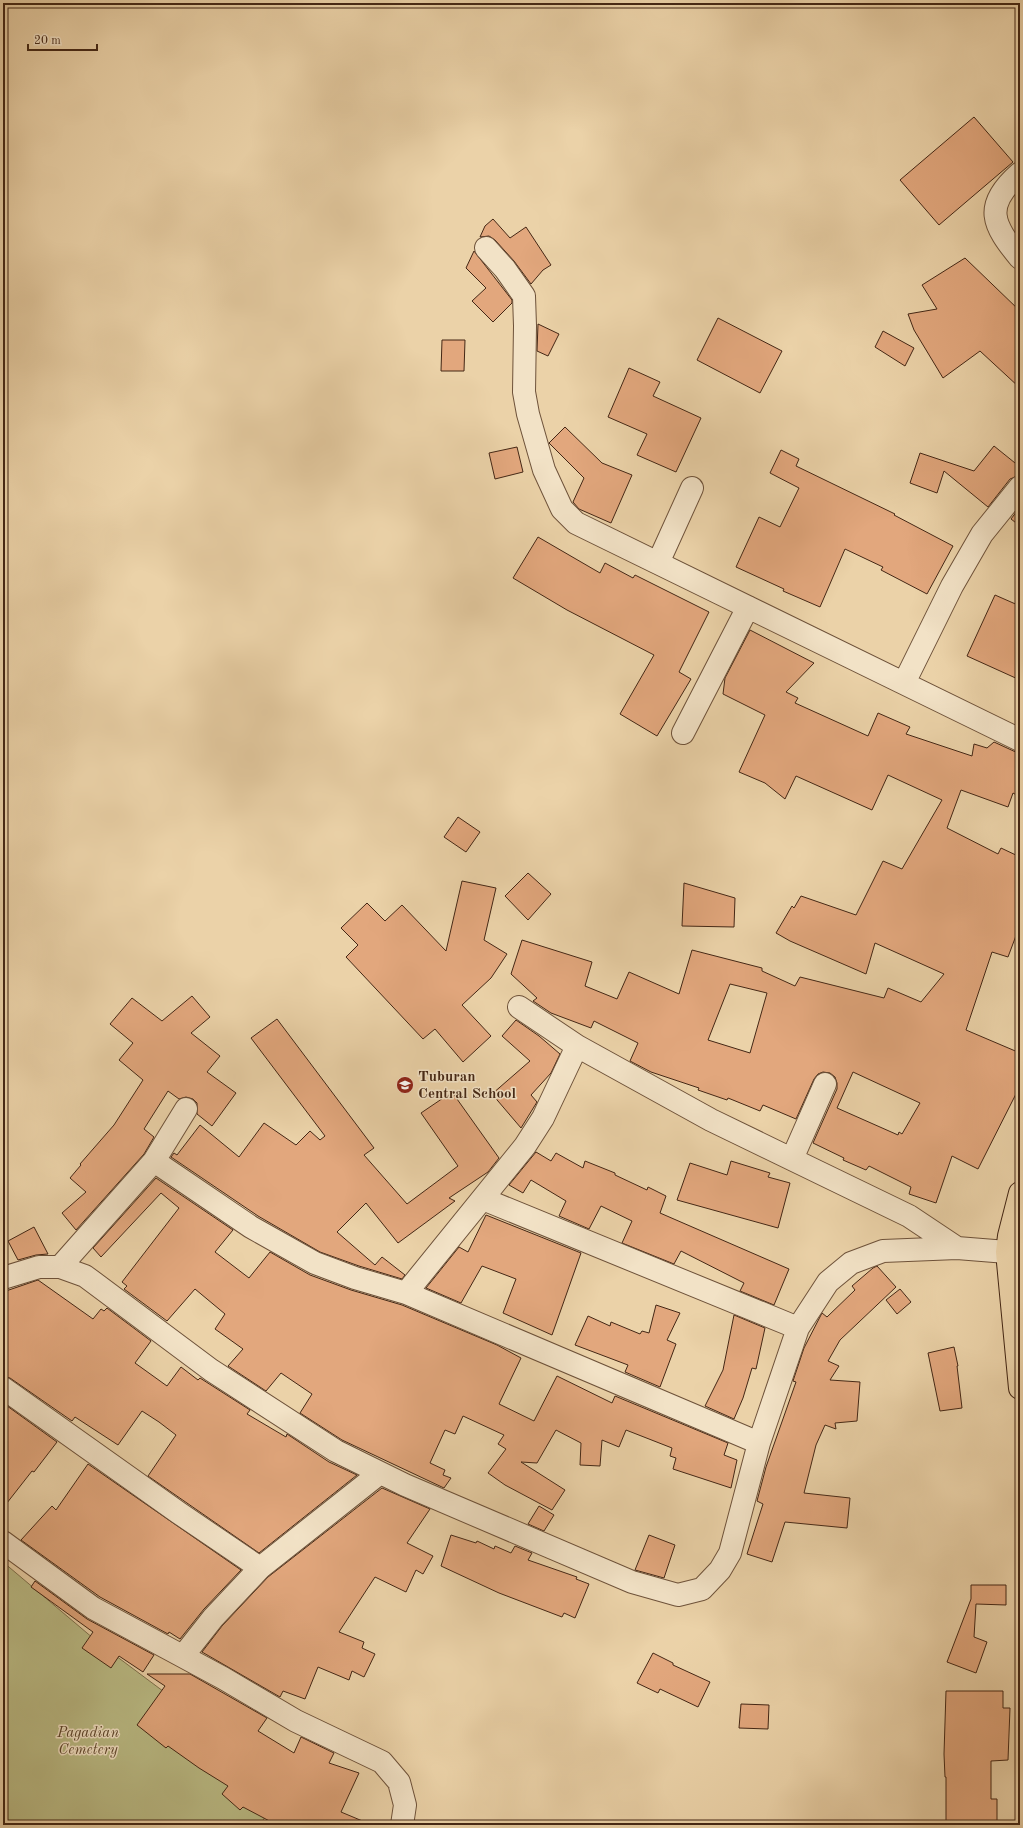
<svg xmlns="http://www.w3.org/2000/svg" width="1023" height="1828" viewBox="0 0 1023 1828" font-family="'Old Standard TT',serif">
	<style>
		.green { fill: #babb85; stroke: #7f714d }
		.building { fill: #e2a77d; stroke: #442715; fill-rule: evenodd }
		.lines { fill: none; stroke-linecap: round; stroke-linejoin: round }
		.minor-casing { stroke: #6e523a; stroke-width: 24 }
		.major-casing { stroke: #442715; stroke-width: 24 }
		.minor { stroke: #f2e2c6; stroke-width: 22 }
		.major { stroke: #ebd2a8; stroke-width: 22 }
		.labels { text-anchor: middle; stroke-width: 3; stroke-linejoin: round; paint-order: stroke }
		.poi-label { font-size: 15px; font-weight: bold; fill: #442715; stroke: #f2e2c6; text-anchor: start }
		.park-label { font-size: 15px; font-style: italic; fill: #5c452b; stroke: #f2e2c6 }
	</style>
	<rect width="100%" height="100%" fill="#ebd2a8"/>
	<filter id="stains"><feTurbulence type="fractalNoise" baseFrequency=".005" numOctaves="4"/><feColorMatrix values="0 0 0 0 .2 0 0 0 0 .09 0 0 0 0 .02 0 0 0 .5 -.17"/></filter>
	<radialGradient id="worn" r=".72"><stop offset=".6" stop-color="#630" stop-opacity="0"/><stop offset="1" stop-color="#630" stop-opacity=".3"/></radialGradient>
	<!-- green -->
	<path class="green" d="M 3,1562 L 100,1644 L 286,1783 L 260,1825 L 3,1825 Z"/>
	<!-- building -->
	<path class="building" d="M 974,117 L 1013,162 L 939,225 L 900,180 Z
		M 493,219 L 510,238 L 526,227 L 551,265 L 543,270 L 531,284 L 514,261 L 495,240 L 489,236 L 480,237 L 485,226 Z
		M 474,251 L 512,300 L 512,303 L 493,322 L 472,301 L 486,288 L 466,268 Z
		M 965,258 L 1020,311 L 1020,388 L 980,351 L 943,378 L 914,330 L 908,314 L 937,309 L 922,285 Z
		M 718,318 L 782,351 L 760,393 L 697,360 Z
		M 538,324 L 559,334 L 548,356 L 537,351 Z
		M 883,331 L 914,348 L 905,366 L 875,347 Z
		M 442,340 L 465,340 L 464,371 L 441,371 Z
		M 629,368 L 660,382 L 653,396 L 701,418 L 676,472 L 637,455 L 647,434 L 608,417 Z
		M 565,427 L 602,463 L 632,475 L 611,523 L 579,509 L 573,502 L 584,478 L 549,443 Z
		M 994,446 L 1020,467 L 1020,475 L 1010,479 L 988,507 L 944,471 L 937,493 L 910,483 L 920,453 L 974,471 Z
		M 517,447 L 523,472 L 495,479 L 489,453 Z
		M 781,450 L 799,459 L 796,466 L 895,514 L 894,515 L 953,546 L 927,594 L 881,570 L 883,567 L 845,549 L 820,607 L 783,591 L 784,589 L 736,567 L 759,517 L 780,527 L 799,488 L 770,473 Z
		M 1020,507 L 1020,526 L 1011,519 Z
		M 538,537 L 600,573 L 605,563 L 633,578 L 635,575 L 709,612 L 679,672 L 691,679 L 657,736 L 620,714 L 654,655 L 567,610 L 513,578 Z
		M 995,595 L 1020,606 L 1020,680 L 967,656 Z
		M 750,630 L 814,663 L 786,692 L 798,698 L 795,703 L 868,736 L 878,713 L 910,727 L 906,734 L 972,756 L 974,744 L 987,748 L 994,742 L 1020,754 L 1020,797 L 1013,793 L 1008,807 L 961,790 L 947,828 L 998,854 L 1001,848 L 1020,857 L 1020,925 L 1008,957 L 992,952 L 966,1030 L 1020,1053 L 1020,1086 L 978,1169 L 952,1156 L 936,1203 L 909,1194 L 911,1187 L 869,1166 L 866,1170 L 843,1160 L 844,1158 L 813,1143 L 837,1089 L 837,1083 L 835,1077 L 830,1073 L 823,1072 L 818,1074 L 814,1079 L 796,1119 L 763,1105 L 760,1111 L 728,1098 L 727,1100 L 698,1090 L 699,1088 L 651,1072 L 630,1061 L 638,1043 L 594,1021 L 591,1028 L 551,1013 L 533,1001 L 537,998 L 511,974 L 522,940 L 592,962 L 585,986 L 617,999 L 629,972 L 679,994 L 692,950 L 762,968 L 762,971 L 795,986 L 800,977 L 884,998 L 888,988 L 921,1002 L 944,974 L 875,943 L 866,974 L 790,941 L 776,933 L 792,906 L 794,908 L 801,896 L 856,915 L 883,861 L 902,869 L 942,800 L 888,775 L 872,810 L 796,776 L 785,799 L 765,783 L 739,772 L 765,715 L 723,694 L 725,678 ZM 730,984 L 767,993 L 750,1053 L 708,1040 ZM 853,1072 L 920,1103 L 902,1134 L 899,1132 L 898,1135 L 837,1108 Z
		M 458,817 L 480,832 L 466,852 L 444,837 Z
		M 528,873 L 551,894 L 528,920 L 505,896 Z
		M 462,881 L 496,888 L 484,940 L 507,954 L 491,978 L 462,1005 L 491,1036 L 463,1062 L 435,1029 L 423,1039 L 346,957 L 358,945 L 341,928 L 367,903 L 385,921 L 402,905 L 446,951 Z
		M 684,883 L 735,898 L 734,927 L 682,926 Z
		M 192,996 L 210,1017 L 191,1033 L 220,1056 L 207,1072 L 236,1093 L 212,1126 L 197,1114 L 197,1103 L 193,1099 L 186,1097 L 179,1099 L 168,1091 L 144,1129 L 154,1137 L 144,1154 L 76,1230 L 62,1213 L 86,1192 L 70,1178 L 81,1165 L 80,1164 L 114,1125 L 143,1080 L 119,1060 L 133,1043 L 110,1024 L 132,998 L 162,1021 Z
		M 277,1019 L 374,1148 L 364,1155 L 407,1204 L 458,1166 L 421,1113 L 452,1092 L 499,1158 L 488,1172 L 449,1198 L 455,1201 L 398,1243 L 366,1203 L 337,1232 L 375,1265 L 382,1257 L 405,1275 L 402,1279 L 359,1266 L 320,1252 L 258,1216 L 171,1157 L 174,1153 L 177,1155 L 200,1125 L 239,1157 L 264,1123 L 296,1145 L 310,1131 L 320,1140 L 325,1136 L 251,1038 Z
		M 516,1020 L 539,1036 L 560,1054 L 551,1073 L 531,1095 L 537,1102 L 521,1128 L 492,1094 L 530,1061 L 502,1036 Z
		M 536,1152 L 551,1161 L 556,1153 L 583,1168 L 585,1161 L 615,1173 L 615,1175 L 647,1190 L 648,1187 L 666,1196 L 660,1213 L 789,1269 L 774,1305 L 740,1291 L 744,1283 L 681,1251 L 674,1264 L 622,1243 L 632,1221 L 601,1206 L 589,1229 L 559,1216 L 566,1201 L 531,1180 L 523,1193 L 509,1185 Z
		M 731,1161 L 770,1173 L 768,1177 L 790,1183 L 778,1228 L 677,1200 L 690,1163 L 727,1175 Z
		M 156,1178 L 233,1230 L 215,1252 L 249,1278 L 270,1252 L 310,1275 L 351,1290 L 402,1305 L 497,1345 L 521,1358 L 499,1404 L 534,1421 L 557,1376 L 612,1403 L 615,1396 L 728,1443 L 724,1455 L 737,1460 L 731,1488 L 673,1469 L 676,1458 L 670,1456 L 672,1448 L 626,1430 L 619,1447 L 602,1440 L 600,1466 L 580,1465 L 581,1443 L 556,1430 L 537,1463 L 521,1462 L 565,1490 L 552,1510 L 505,1485 L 488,1473 L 506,1449 L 498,1444 L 504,1435 L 463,1416 L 455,1434 L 445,1430 L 430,1463 L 445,1470 L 443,1475 L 451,1478 L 444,1488 L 342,1440 L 300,1413 L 312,1394 L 281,1373 L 266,1391 L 228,1366 L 243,1349 L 215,1329 L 225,1314 L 195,1289 L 167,1321 L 124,1289 L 127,1286 L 122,1282 L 179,1208 L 161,1193 L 101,1257 L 93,1248 Z
		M 486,1215 L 581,1253 L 552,1335 L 503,1313 L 516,1279 L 482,1266 L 461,1303 L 426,1288 L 459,1247 L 468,1252 Z
		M 34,1227 L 48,1254 L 36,1255 L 18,1260 L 8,1241 Z
		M 877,1266 L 896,1287 L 840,1340 L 828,1361 L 839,1366 L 830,1380 L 860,1382 L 857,1421 L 835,1423 L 836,1429 L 825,1425 L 816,1445 L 804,1493 L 850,1498 L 847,1528 L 785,1522 L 772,1562 L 747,1554 L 763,1504 L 757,1501 L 766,1467 L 796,1382 L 793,1381 L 804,1348 L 822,1313 L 827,1317 L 855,1290 L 852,1286 L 873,1268 Z
		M 38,1280 L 93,1319 L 101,1309 L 104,1311 L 107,1308 L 151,1341 L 135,1363 L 167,1386 L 181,1367 L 198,1380 L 200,1378 L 250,1410 L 247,1414 L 286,1437 L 287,1434 L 329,1462 L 357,1475 L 259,1553 L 148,1476 L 176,1435 L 159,1422 L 142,1411 L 118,1445 L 75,1417 L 72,1421 L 10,1378 L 3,1376 L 3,1292 Z
		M 900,1289 L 911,1302 L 897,1314 L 886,1300 Z
		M 656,1305 L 680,1313 L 667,1340 L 676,1344 L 660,1387 L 625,1372 L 628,1365 L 575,1345 L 588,1316 L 610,1326 L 611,1322 L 640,1334 L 642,1331 L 649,1333 Z
		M 734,1315 L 765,1328 L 756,1369 L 752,1368 L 743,1398 L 734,1419 L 705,1406 L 723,1370 Z
		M 954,1347 L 958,1366 L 957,1366 L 962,1408 L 940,1411 L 928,1353 Z
		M 3,1403 L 57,1442 L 34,1472 L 32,1471 L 3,1508 Z
		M 88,1464 L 241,1570 L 204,1609 L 180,1639 L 169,1632 L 168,1634 L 100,1597 L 21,1540 L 52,1506 L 56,1510 Z
		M 382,1488 L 430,1509 L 407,1543 L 433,1556 L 423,1574 L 416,1570 L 406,1592 L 375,1577 L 339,1632 L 364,1642 L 362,1648 L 375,1654 L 364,1677 L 352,1671 L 349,1680 L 318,1667 L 305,1699 L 283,1691 L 280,1697 L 202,1652 L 222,1626 L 268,1577 Z
		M 539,1506 L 554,1515 L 544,1531 L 528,1524 Z
		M 451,1535 L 476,1543 L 477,1541 L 494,1549 L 495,1546 L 511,1553 L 515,1546 L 532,1553 L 528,1560 L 577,1577 L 576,1579 L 589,1584 L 575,1618 L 564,1613 L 562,1617 L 499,1593 L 441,1566 Z
		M 649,1535 L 675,1545 L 664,1578 L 635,1570 Z
		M 35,1581 L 87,1619 L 154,1655 L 143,1672 L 119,1656 L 111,1668 L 82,1648 L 93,1632 L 31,1587 Z
		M 971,1585 L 1006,1585 L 1006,1605 L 976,1604 L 974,1637 L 987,1642 L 976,1673 L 947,1662 L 971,1599 Z
		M 653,1653 L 673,1663 L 673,1665 L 710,1682 L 698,1707 L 660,1689 L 658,1693 L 637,1683 Z
		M 147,1674 L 190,1674 L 267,1718 L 258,1731 L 294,1753 L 301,1737 L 334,1753 L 329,1763 L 359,1773 L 341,1812 L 372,1825 L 277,1825 L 243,1807 L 240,1810 L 222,1794 L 228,1786 L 199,1768 L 168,1746 L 166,1748 L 137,1725 L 165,1686 Z
		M 946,1691 L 1003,1691 L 1003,1708 L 1010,1708 L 1008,1760 L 991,1761 L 991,1799 L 997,1799 L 997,1825 L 946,1825 L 946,1777 L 945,1777 L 944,1754 Z
		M 741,1704 L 769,1705 L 768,1729 L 739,1728 Z"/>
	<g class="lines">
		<!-- minor casing -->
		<g class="minor-casing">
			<path id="minor" d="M 1020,173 C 982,206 993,225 1020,258
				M 486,248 L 505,269 L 524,296 L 525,326 L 524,392 L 528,414 L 544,470 L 562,509 L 576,523 L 1020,740
				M 658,563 L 692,488
				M 904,683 L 952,586 L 982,534 L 1020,487
				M 683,733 L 748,607
				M 519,1007 L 577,1046 L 711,1120 L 909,1216 L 957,1248
				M 792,1159 L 825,1084
				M 154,1161 L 251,1227 L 315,1263 L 355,1278 L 406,1293 L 759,1443
				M 483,1199 L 798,1328
				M 60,1267 L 154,1161 L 186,1109
				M 3,1278 L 39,1267 L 60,1267 L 85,1276 L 211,1370 L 336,1451 L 405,1485 L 632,1582 L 678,1595 L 702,1589 L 720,1570 L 730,1553 L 759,1443 L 798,1328 L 828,1282 L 851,1263 L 883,1251 L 957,1248 L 1007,1252
				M 406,1293 L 525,1146 L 543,1118 L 577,1046
				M 3,1388 L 179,1513 L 260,1568
				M 3,1542 L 93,1608 L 223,1678 L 296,1721 L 382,1762 L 399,1782 L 405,1805 L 402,1825
				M 183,1656 L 213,1618 L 260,1568 L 380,1473"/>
		</g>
		<!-- major casing -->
		<g class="major-casing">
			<path id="major" d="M 1020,1193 L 1009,1236 L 1007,1252 L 1020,1388"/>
		</g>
		<!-- minor -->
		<use href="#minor" class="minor"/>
		<!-- major -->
		<use href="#major" class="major"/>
	</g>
	<!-- icons -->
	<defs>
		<g id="school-disc" transform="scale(0.9)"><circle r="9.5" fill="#8f2418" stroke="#f2e2c6"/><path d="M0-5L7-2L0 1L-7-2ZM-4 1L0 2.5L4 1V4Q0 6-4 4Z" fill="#fff"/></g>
	</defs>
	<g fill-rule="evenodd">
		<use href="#school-disc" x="405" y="1085"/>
	</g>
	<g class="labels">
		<!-- poi labels -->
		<g class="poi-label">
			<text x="418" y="1081">Tuburan<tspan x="418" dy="17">Central School</tspan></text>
		</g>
		<!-- park labels -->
		<g class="park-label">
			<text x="88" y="1737">Pagadian<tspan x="88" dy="17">Cemetery</tspan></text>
		</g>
	</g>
	<!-- margin -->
	<rect width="1023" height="1828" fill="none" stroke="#ebd2a8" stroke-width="16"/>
	<rect x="4" y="4" width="1015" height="1820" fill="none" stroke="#442715" stroke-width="2"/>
	<rect x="8" y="8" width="1007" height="1812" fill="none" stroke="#442715"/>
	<!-- scale -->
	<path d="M28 44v6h69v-6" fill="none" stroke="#442715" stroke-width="2"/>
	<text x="34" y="44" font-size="12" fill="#442715" stroke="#f2e2c6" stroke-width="3" paint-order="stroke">20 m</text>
	<rect width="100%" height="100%" filter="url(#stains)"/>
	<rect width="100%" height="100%" fill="url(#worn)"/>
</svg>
